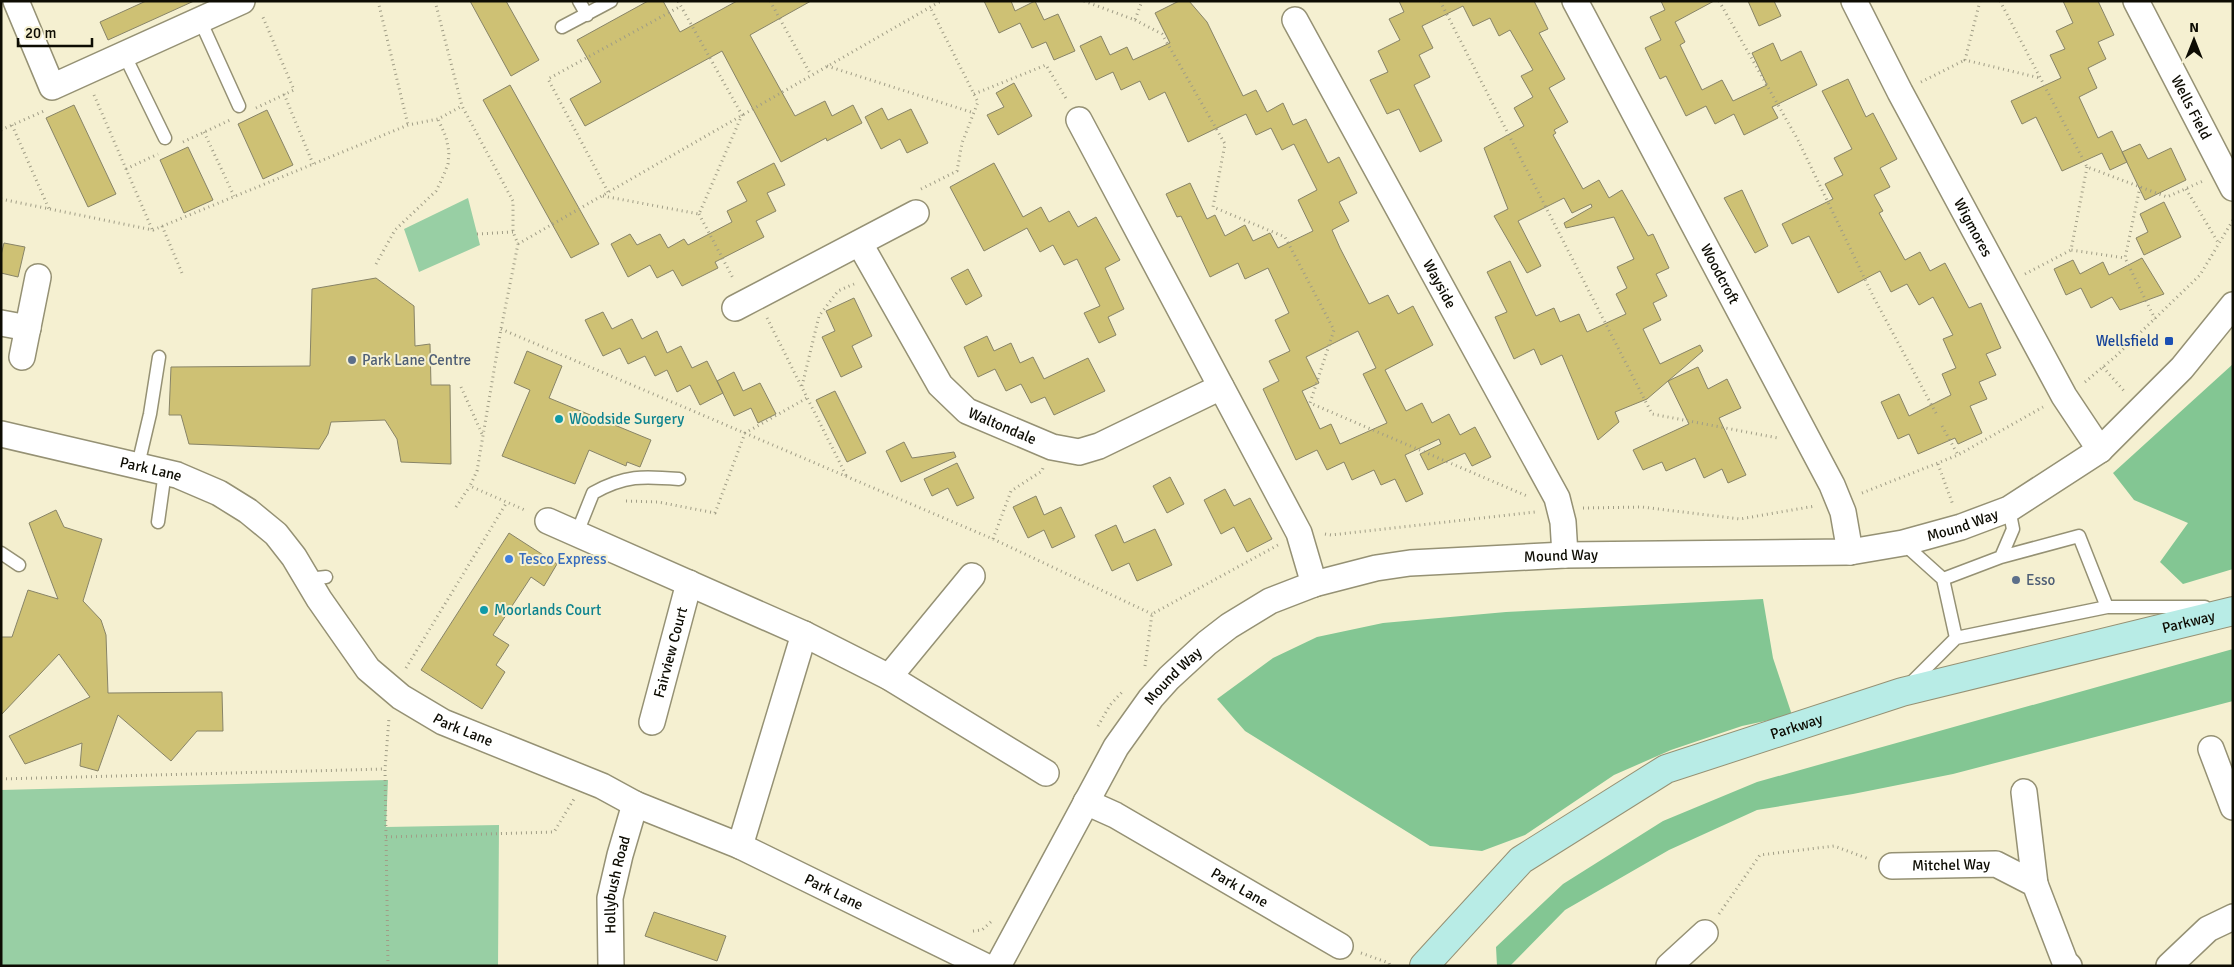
<svg xmlns="http://www.w3.org/2000/svg" width="2234" height="967" viewBox="0 0 2234 967" font-family="Signika,sans-serif">
	<style>
		.green { fill: #98cfa4 }
		.forest { fill: #83c693 }
		.building { fill: #cec174; stroke: #888467; fill-rule: evenodd }
		.lines { fill: none; stroke-linecap: round; stroke-linejoin: round }
		.lane-casing { stroke: #959174; stroke-width: 15 }
		.street-casing { stroke: #959174; stroke-width: 28 }
		.secondary-casing { stroke: #959174; stroke-width: 30 }
		.path { stroke: #a09d86; stroke-width: 3; stroke-dasharray: 1 4; stroke-linecap: butt }
		.lane { stroke: #fff; stroke-width: 12 }
		.street { stroke: #fff; stroke-width: 25 }
		.secondary { stroke: #b8ece6; stroke-width: 28 }
		.transit-dot { fill: #1a4fb4; stroke: #f5f0d1; stroke-width: 2 }
		.service-dot { fill: #5c6f8a; stroke: #f5f0d1; stroke-width: 2 }
		.culture-dot { fill: #0f9aa8; stroke: #f5f0d1; stroke-width: 2 }
		.shop-dot { fill: #3f7fe0; stroke: #f5f0d1; stroke-width: 2 }
		.labels { text-anchor: middle; stroke-width: 4; stroke-linejoin: round; paint-order: stroke }
		.street-label { font-size: 15px; fill: #0d0c03; stroke: #f5f0d1 }
		.transit-label { font-size: 15px; fill: #164399; stroke: #f5f0d1; text-anchor: end }
		.service-label { font-size: 15px; fill: #4e5e75; stroke: #f5f0d1; text-anchor: start }
		.culture-label { font-size: 15px; fill: #0d838f; stroke: #f5f0d1; text-anchor: start }
		.shop-label { font-size: 15px; fill: #366cbe; stroke: #f5f0d1; text-anchor: start }
	</style>
	<rect width="100%" height="100%" fill="#f5f0d1"/>
	<!-- green -->
	<path class="green" d="M 468,198 L 480,245 L 419,272 L 404,229 Z
		M 388,780 L 386,827 L 499,825 L 498,966 L 1,966 L 1,790 Z"/>
	<!-- forest -->
	<path class="forest" d="M 2233,364 L 2233,569 L 2183,584 L 2160,562 L 2188,523 L 2134,500 L 2113,473 Z
		M 1763,599 L 1773,658 L 1792,715 L 1742,726 L 1671,750 L 1614,775 L 1525,835 L 1482,851 L 1430,846 L 1245,731 L 1217,699 L 1273,658 L 1317,637 L 1383,623 L 1506,612 Z
		M 2233,649 L 2233,701 L 1953,774 L 1853,794 L 1757,810 L 1669,850 L 1565,910 L 1510,966 L 1497,966 L 1496,947 L 1563,884 L 1663,821 L 1757,782 Z"/>
	<!-- building -->
	<path class="building" d="M 146,1 L 194,1 L 108,40 L 100,22 Z
		M 470,1 L 506,1 L 539,60 L 511,76 Z
		M 648,1 L 663,1 L 680,32 L 737,1 L 811,1 L 750,35 L 795,116 L 825,101 L 832,116 L 853,105 L 862,123 L 827,141 L 826,138 L 781,162 L 722,51 L 585,126 L 570,99 L 601,82 L 577,40 Z
		M 984,1 L 1011,1 L 1015,11 L 1035,1 L 1044,20 L 1058,14 L 1075,51 L 1054,60 L 1046,42 L 1032,48 L 1020,23 L 999,33 Z
		M 1179,1 L 1189,1 L 1207,22 L 1243,96 L 1256,90 L 1267,112 L 1283,103 L 1293,125 L 1306,119 L 1328,163 L 1339,157 L 1357,193 L 1339,202 L 1349,221 L 1332,230 L 1340,248 L 1369,304 L 1388,295 L 1398,314 L 1413,306 L 1433,345 L 1385,370 L 1406,411 L 1422,403 L 1432,423 L 1449,414 L 1460,435 L 1475,427 L 1491,457 L 1472,466 L 1465,453 L 1428,470 L 1420,454 L 1441,444 L 1439,439 L 1405,455 L 1423,494 L 1406,502 L 1395,479 L 1381,485 L 1374,470 L 1352,480 L 1344,462 L 1327,470 L 1317,450 L 1296,460 L 1263,389 L 1279,381 L 1269,361 L 1290,351 L 1275,320 L 1289,313 L 1268,268 L 1245,279 L 1238,263 L 1210,277 L 1181,216 L 1177,217 L 1166,194 L 1190,183 L 1207,219 L 1215,215 L 1225,236 L 1245,225 L 1253,241 L 1270,233 L 1278,248 L 1313,231 L 1298,200 L 1317,190 L 1294,144 L 1282,150 L 1271,128 L 1256,135 L 1246,114 L 1188,142 L 1165,92 L 1149,100 L 1140,81 L 1121,90 L 1113,72 L 1096,80 L 1080,46 L 1101,36 L 1110,55 L 1127,47 L 1133,60 L 1170,43 L 1155,13 ZM 1358,331 L 1376,368 L 1363,374 L 1387,423 L 1340,444 L 1331,424 L 1320,429 L 1302,391 L 1319,383 L 1306,357 Z
		M 1399,1 L 1534,1 L 1548,29 L 1539,33 L 1565,79 L 1549,88 L 1568,122 L 1554,130 L 1556,133 L 1553,135 L 1583,189 L 1599,180 L 1609,198 L 1622,190 L 1648,236 L 1653,234 L 1669,268 L 1656,274 L 1667,296 L 1653,303 L 1661,320 L 1643,329 L 1660,364 L 1700,345 L 1703,351 L 1647,399 L 1615,412 L 1619,422 L 1598,440 L 1562,355 L 1541,365 L 1534,349 L 1514,359 L 1495,317 L 1507,312 L 1487,272 L 1510,261 L 1536,316 L 1554,308 L 1560,322 L 1579,314 L 1587,332 L 1626,314 L 1616,294 L 1627,288 L 1617,267 L 1634,259 L 1614,217 L 1566,228 L 1564,223 L 1592,207 L 1591,204 L 1572,213 L 1564,198 L 1518,221 L 1541,266 L 1527,273 L 1494,216 L 1508,209 L 1484,148 L 1524,126 L 1514,108 L 1533,97 L 1521,76 L 1533,70 L 1510,30 L 1499,36 L 1490,18 L 1473,26 L 1463,6 L 1422,26 L 1433,48 L 1419,55 L 1430,77 L 1414,85 L 1442,141 L 1420,152 L 1399,109 L 1387,114 L 1370,80 L 1388,72 L 1378,51 L 1400,40 L 1389,19 L 1404,12 Z
		M 1661,1 L 1714,1 L 1675,22 L 1685,42 L 1680,45 L 1702,90 L 1722,80 L 1733,101 L 1767,85 L 1752,53 L 1773,43 L 1781,61 L 1801,51 L 1817,85 L 1772,107 L 1778,118 L 1744,135 L 1734,114 L 1715,124 L 1706,106 L 1686,116 L 1666,76 L 1660,79 L 1645,48 L 1661,40 L 1650,17 L 1665,10 Z
		M 1748,1 L 1774,1 L 1781,16 L 1759,26 Z
		M 2063,1 L 2098,1 L 2114,35 L 2098,42 L 2106,59 L 2088,68 L 2097,88 L 2079,97 L 2098,138 L 2112,131 L 2127,162 L 2110,170 L 2102,153 L 2062,171 L 2036,117 L 2022,124 L 2011,101 L 2061,78 L 2050,55 L 2065,49 L 2056,31 L 2073,23 Z
		M 1848,79 L 1866,117 L 1873,113 L 1897,159 L 1880,168 L 1890,187 L 1874,195 L 1883,211 L 1879,213 L 1905,260 L 1920,252 L 1930,271 L 1945,263 L 1969,308 L 1981,303 L 2001,348 L 1986,354 L 1996,375 L 1979,382 L 1987,399 L 1970,406 L 1982,433 L 1958,444 L 1955,438 L 1918,454 L 1909,434 L 1898,439 L 1881,402 L 1899,394 L 1909,416 L 1951,395 L 1942,374 L 1956,368 L 1943,339 L 1953,335 L 1933,297 L 1919,305 L 1907,284 L 1891,292 L 1880,271 L 1838,293 L 1809,236 L 1792,244 L 1782,224 L 1833,199 L 1825,184 L 1843,175 L 1834,158 L 1852,149 L 1822,91 Z
		M 1014,83 L 1032,116 L 998,135 L 987,115 L 1004,107 L 996,93 Z
		M 510,85 L 599,244 L 571,258 L 483,100 Z
		M 74,105 L 116,194 L 88,207 L 46,118 Z
		M 882,108 L 888,120 L 911,109 L 928,143 L 907,153 L 900,139 L 881,149 L 865,117 Z
		M 267,110 L 293,165 L 263,179 L 238,124 Z
		M 2140,144 L 2148,159 L 2171,148 L 2186,180 L 2145,200 L 2122,152 Z
		M 188,147 L 213,200 L 184,213 L 160,160 Z
		M 774,163 L 785,185 L 767,193 L 776,211 L 756,221 L 764,237 L 715,262 L 718,268 L 682,286 L 673,270 L 657,278 L 650,265 L 628,277 L 611,244 L 630,234 L 637,245 L 660,234 L 668,248 L 684,239 L 688,245 L 732,222 L 727,211 L 747,201 L 737,182 Z
		M 994,163 L 1023,217 L 1041,207 L 1049,222 L 1069,211 L 1078,227 L 1096,217 L 1120,260 L 1105,268 L 1124,309 L 1108,317 L 1116,335 L 1099,343 L 1084,313 L 1100,306 L 1077,259 L 1064,265 L 1053,245 L 1040,252 L 1027,228 L 984,251 L 950,187 Z
		M 1742,190 L 1768,246 L 1755,253 L 1724,198 Z
		M 2164,202 L 2181,237 L 2144,255 L 2136,238 L 2148,232 L 2140,214 Z
		M 4,243 L 25,247 L 18,277 L 1,273 L 1,255 Z
		M 2142,258 L 2164,294 L 2120,310 L 2112,297 L 2091,308 L 2081,288 L 2066,295 L 2054,269 L 2073,260 L 2080,274 L 2103,262 L 2109,275 Z
		M 968,269 L 982,296 L 966,305 L 951,278 Z
		M 376,278 L 414,306 L 415,346 L 430,344 L 431,385 L 450,385 L 451,464 L 401,462 L 397,439 L 385,420 L 331,422 L 328,434 L 319,449 L 189,444 L 181,415 L 169,415 L 171,367 L 310,366 L 312,289 Z
		M 854,298 L 872,336 L 852,346 L 862,367 L 841,377 L 822,337 L 835,331 L 826,311 Z
		M 603,312 L 612,329 L 632,319 L 642,339 L 657,331 L 667,353 L 681,346 L 692,368 L 707,361 L 723,393 L 700,405 L 690,385 L 677,392 L 667,370 L 655,376 L 645,356 L 628,364 L 620,348 L 603,356 L 585,320 Z
		M 987,336 L 994,351 L 1011,343 L 1020,363 L 1033,357 L 1044,379 L 1088,358 L 1105,391 L 1054,415 L 1045,397 L 1031,403 L 1021,384 L 1006,391 L 995,369 L 978,377 L 964,347 Z
		M 527,351 L 562,366 L 549,398 L 651,440 L 640,467 L 627,462 L 626,466 L 589,450 L 575,484 L 502,456 L 530,390 L 514,383 Z
		M 1698,367 L 1708,389 L 1727,379 L 1741,408 L 1719,418 L 1746,475 L 1728,483 L 1722,469 L 1704,478 L 1695,458 L 1666,471 L 1662,462 L 1643,470 L 1633,450 L 1689,424 L 1668,381 Z
		M 734,372 L 743,391 L 760,383 L 776,414 L 758,423 L 751,408 L 734,416 L 717,381 Z
		M 835,391 L 866,453 L 847,462 L 816,400 Z
		M 904,442 L 912,458 L 954,452 L 956,457 L 901,482 L 886,451 Z
		M 957,463 L 974,498 L 957,506 L 948,488 L 932,496 L 924,479 Z
		M 1170,477 L 1184,504 L 1167,513 L 1153,486 Z
		M 1225,489 L 1234,506 L 1250,498 L 1272,539 L 1247,552 L 1234,527 L 1221,534 L 1204,500 Z
		M 1036,496 L 1044,515 L 1061,507 L 1075,537 L 1052,548 L 1044,530 L 1028,538 L 1013,507 Z
		M 56,510 L 64,527 L 102,539 L 83,601 L 101,620 L 106,635 L 108,693 L 222,692 L 223,731 L 197,731 L 171,761 L 118,715 L 98,771 L 80,766 L 82,743 L 25,764 L 9,736 L 90,697 L 59,654 L 1,715 L 1,637 L 12,637 L 28,590 L 58,599 L 29,523 Z
		M 1116,525 L 1124,543 L 1155,529 L 1172,565 L 1137,581 L 1129,563 L 1112,571 L 1095,535 Z
		M 509,533 L 557,564 L 544,586 L 531,577 L 493,635 L 509,645 L 496,665 L 505,672 L 482,709 L 421,670 Z
		M 654,912 L 726,936 L 717,961 L 645,936 Z"/>
	<g class="lines">
		<!-- lane casing -->
		<g class="lane-casing">
			<path id="lane" d="M 579,1 L 587,15
				M 200,20 L 239,106
				M 562,27 L 611,1
				M 124,54 L 165,138
				M 138,465 L 150,414 L 159,357
				M 158,522 L 165,472
				M 577,533 L 593,493 C 625,475 643,476 679,479
				M 1903,543 L 1943,579 L 1956,638 L 1910,684
				M 1,553 L 19,565
				M 2001,557 L 2079,536 L 2107,607
				M 308,579 L 326,577
				M 1943,579 L 2001,557 L 2013,529 L 2009,509
				M 1956,638 L 2107,607 L 2205,607"/>
		</g>
		<!-- street casing -->
		<g class="street-casing">
			<g id="street">
				<path d="M 16,1 L 52,87 L 242,1"/>
				<path id="s1" d="M 1575,1 L 1832,485 L 1843,512 L 1850,552"/>
				<path id="s2" d="M 1854,1 L 1900,92 L 2064,396 L 2100,450"/>
				<path id="s3" d="M 2136,1 L 2233,188"/>
				<path id="s4" d="M 1295,20 L 1557,498 L 1563,522 L 1565,555"/>
				<path d="M 1079,120 L 1299,533 L 1314,584"/>
				<path id="s5" d="M 860,244 L 940,385 L 967,411 L 1052,447 L 1079,452 L 1099,446 L 1221,387"/>
				<path d="M 735,308 L 916,213"/>
				<path d="M 1,323 L 28,328"/>
				<path d="M 22,357 L 38,277"/>
				<path id="s6" d="M 1,434 L 177,475 L 219,493 L 248,511 L 276,534 L 294,557 L 319,599 L 368,669 L 401,697 L 443,722 L 602,786 L 635,804 L 740,846 L 985,966"/>
				<path d="M 548,521 L 804,634 L 889,677 L 1046,773"/>
				<path d="M 889,677 L 972,576"/>
				<path id="s7" d="M 652,722 L 689,583"/>
				<path d="M 2211,749 L 2233,807"/>
				<path d="M 2024,792 L 2035,884"/>
				<path id="s8" d="M 1086,802 L 1115,815 L 1340,946"/>
				<path d="M 740,846 L 804,634"/>
				<path id="s9" d="M 1892,866 L 1996,864 L 2035,884 L 2065,962 L 2069,966"/>
				<path id="s10" d="M 611,966 L 610,898 L 620,855 L 635,804"/>
				<path id="s11" d="M 998,966 L 1116,747 L 1151,698 L 1169,678 L 1207,643 L 1229,626 L 1270,601 L 1314,584 L 1376,568 L 1410,563 L 1565,555 L 1850,552 L 1903,543 L 1961,527 L 2009,509 L 2100,450 L 2182,368 L 2233,305"/>
				<path d="M 1669,966 L 1705,933"/>
				<path d="M 2169,966 L 2208,929 L 2233,917"/>
			</g>
		</g>
		<!-- secondary casing -->
		<g class="secondary-casing">
			<g id="secondary">
				<path id="s12" d="M 1424,966 L 1521,860 L 1666,769 L 1902,692 L 2233,611"/>
			</g>
		</g>
		<!-- path -->
		<path class="path" d="M 378,1 L 408,125
			M 435,1 L 462,106 L 513,201 L 513,232 L 518,244 L 501,329 L 477,471 L 470,486 L 527,511
			M 770,1 L 811,75
			M 1084,1 L 1135,20 L 1142,1
			M 1440,1 L 1652,414 L 1778,438
			M 1719,1 L 1798,140 L 1874,298 L 1937,415
			M 1980,1 L 1965,60 L 2040,78
			M 2000,1 L 2087,167 L 2167,197 L 2203,181
			M 1135,20 L 1162,34 L 1225,144 L 1213,207 L 1285,237 L 1334,330 L 1310,403 L 1527,496
			M 827,66 L 974,113
			M 1921,82 L 1965,60
			M 284,94 L 313,164
			M 974,94 L 1046,65 L 1067,100
			M 94,95 L 152,229
			M 256,108 L 294,90 L 262,15
			M 12,125 L 49,209
			M 1,130 L 44,111
			M 204,132 L 234,196
			M 183,142 L 230,120
			M 2087,167 L 2071,250 L 2125,258
			M 126,169 L 158,154
			M 2140,187 L 2125,258 L 2155,319
			M 921,189 L 957,171 L 962,143 L 978,102 L 930,7
			M 2186,189 L 2219,244
			M 608,192 L 548,79 L 681,6
			M 603,196 L 699,214 L 742,115 L 678,1
			M 1,199 L 153,230 L 408,125 L 438,119 L 462,106
			M 699,214 L 734,280
			M 162,226 L 182,273
			M 477,234 L 513,232
			M 518,244 L 941,1
			M 376,264 L 395,230 L 436,191 L 442,179 L 448,164 L 449,152 L 446,137 L 438,119
			M 2025,274 L 2071,250
			M 767,318 L 847,477
			M 501,329 L 993,539 L 1152,614
			M 2103,367 L 2124,391
			M 2085,382 L 2116,356 L 2200,275 L 2233,220
			M 802,386 L 819,316 L 838,291 L 854,284
			M 461,387 L 483,436
			M 1942,426 L 1958,455
			M 1938,464 L 1953,505
			M 1862,493 L 1958,455 L 2043,407
			M 626,501 L 658,502 L 715,513 L 745,433 L 807,398
			M 456,507 L 470,486
			M 1583,508 L 1642,507 L 1740,519 L 1815,506
			M 1325,534 L 1331,535 L 1535,512
			M 993,539 L 1011,491 L 1042,471 L 1043,468
			M 1145,666 L 1152,614 L 1278,545
			M 406,668 L 507,502
			M 1098,726 L 1110,705 L 1123,691
			M 1,779 L 385,769
			M 386,837 L 554,832 L 574,799
			M 1719,914 L 1760,855 L 1834,846 L 1869,859
			M 973,931 L 982,930 L 993,920
			M 1361,953 L 1389,963 L 1390,966
			M 388,966 L 385,769 L 389,718"/>
		<!-- lane -->
		<use href="#lane" class="lane"/>
		<!-- street -->
		<use href="#street" class="street"/>
		<!-- secondary -->
		<use href="#secondary" class="secondary"/>
	</g>
	<!-- markers -->
	<rect class="transit-dot" x="2164" y="336" width="10" height="10" rx="2.5"/>
	<g class="service-dot">
		<circle cx="352" cy="360" r="5"/>
		<circle cx="2016" cy="580" r="5"/>
	</g>
	<g class="culture-dot">
		<circle cx="559" cy="419" r="5"/>
		<circle cx="484" cy="610" r="5"/>
	</g>
	<circle class="shop-dot" cx="509" cy="559" r="5"/>
	<g class="labels">
		<!-- street labels -->
		<g class="street-label">
			<text dy="5" stroke="none"><textPath href="#s3" startOffset="120">Wells Field</textPath></text>
			<text dy="5" stroke="none"><textPath href="#s2" startOffset="256">Wigmores</textPath></text>
			<text dy="5" stroke="none"><textPath href="#s1" startOffset="309">Woodcroft</textPath></text>
			<text dy="5" stroke="none"><textPath href="#s4" startOffset="301">Wayside</textPath></text>
			<text dy="5" stroke="none"><textPath href="#s5" startOffset="238">Waltondale</textPath></text>
			<text dy="5" stroke="none"><textPath href="#s6" startOffset="154">Park Lane</textPath></text>
			<text dy="5" stroke="none"><textPath href="#s11" startOffset="1165">Mound Way</textPath></text>
			<text dy="5" stroke="none"><textPath href="#s11" startOffset="760">Mound Way</textPath></text>
			<text dy="5" stroke="none"><textPath href="#s12" startOffset="858">Parkway</textPath></text>
			<text dy="5" stroke="none"><textPath href="#s7" startOffset="72">Fairview Court</textPath></text>
			<text dy="5" stroke="none"><textPath href="#s11" startOffset="340">Mound Way</textPath></text>
			<text dy="5" stroke="none"><textPath href="#s12" startOffset="452">Parkway</textPath></text>
			<text dy="5" stroke="none"><textPath href="#s6" startOffset="574">Park Lane</textPath></text>
			<text dy="5" stroke="none"><textPath href="#s9" startOffset="59">Mitchel Way</textPath></text>
			<text dy="5" stroke="none"><textPath href="#s10" startOffset="82">Hollybush Road</textPath></text>
			<text dy="5" stroke="none"><textPath href="#s8" startOffset="176">Park Lane</textPath></text>
			<text dy="5" stroke="none"><textPath href="#s6" startOffset="979">Park Lane</textPath></text>
		</g>
		<!-- transit labels -->
		<g class="transit-label">
			<text x="2159" y="346">Wellsfield</text>
		</g>
		<!-- service labels -->
		<g class="service-label">
			<text x="362" y="365">Park Lane Centre</text>
			<text x="2026" y="585">Esso</text>
		</g>
		<!-- culture labels -->
		<g class="culture-label">
			<text x="569" y="424">Woodside Surgery</text>
			<text x="494" y="615">Moorlands Court</text>
		</g>
		<!-- shop labels -->
		<g class="shop-label">
			<text x="519" y="564">Tesco Express</text>
		</g>
	</g>
	<!-- border -->
	<rect width="2234" height="967" fill="none" stroke="#0d0c03" stroke-width="5"/>
	<!-- north arrow -->
	<g transform="translate(2194 40)" stroke="#f5f0d1" stroke-width="4" paint-order="stroke">
	<path d="M0-4L9 19L0 12L-9 19Z" fill="#0d0c03"/>
	<text y="-8" font-size="14" font-weight="bold" text-anchor="middle" fill="#0d0c03">N</text>
	</g>
	<!-- scale -->
	<path d="M18 38v8h74v-8" fill="none" stroke="#0d0c03" stroke-width="2.5"/>
	<text x="25" y="38" font-size="15" fill="#0d0c03" stroke="#f5f0d1" stroke-width="4" paint-order="stroke">20 m</text>
</svg>
